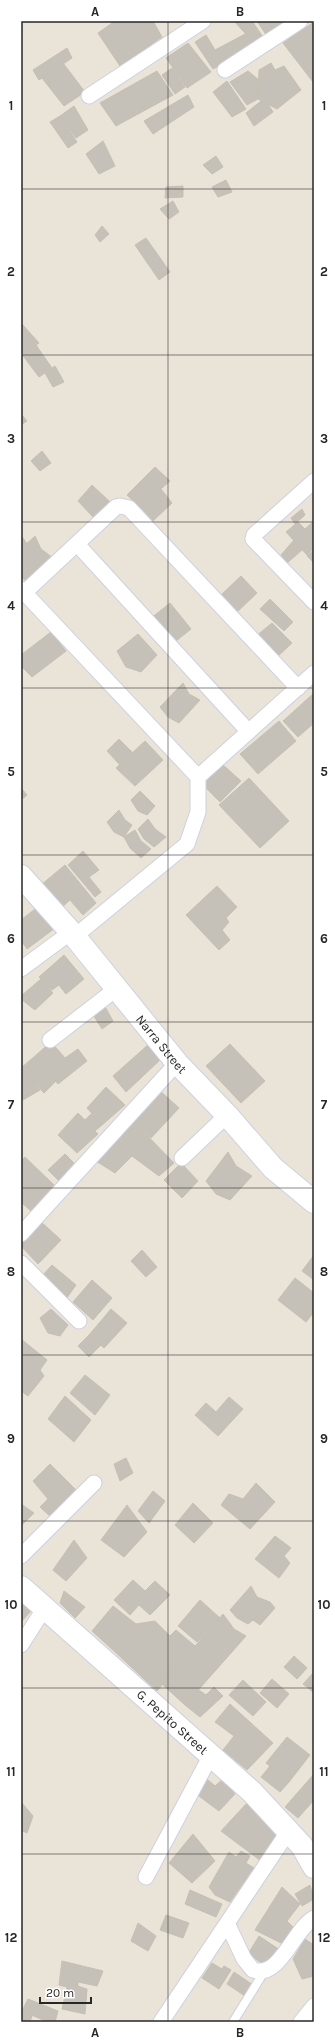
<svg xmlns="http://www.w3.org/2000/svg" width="335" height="2043" viewBox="0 0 335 2043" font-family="Karla,sans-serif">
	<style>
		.building { fill: #c5c0b8; stroke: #c5c0b2 }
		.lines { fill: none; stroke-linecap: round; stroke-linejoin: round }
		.lane-casing { stroke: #cdd0e1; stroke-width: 10 }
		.street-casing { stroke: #cdd0e1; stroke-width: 17 }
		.secondary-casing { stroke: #cdd0e1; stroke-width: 24 }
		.lane { stroke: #fff; stroke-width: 8 }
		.street { stroke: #fff; stroke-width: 15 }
		.secondary { stroke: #fff; stroke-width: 22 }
		.grid { fill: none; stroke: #272727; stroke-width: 1; stroke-opacity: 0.55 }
		.labels { text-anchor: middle; stroke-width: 3; stroke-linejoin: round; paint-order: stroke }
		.street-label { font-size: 13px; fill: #272727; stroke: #fff }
		.neatline { fill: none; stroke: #272727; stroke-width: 1.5 }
		.grid-label { font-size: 13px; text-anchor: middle; font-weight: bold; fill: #272727 }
	</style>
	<rect width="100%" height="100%" fill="#eae4d8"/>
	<!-- building -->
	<path class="building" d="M 115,21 L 153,21 L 162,37 L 120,66 L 98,33 Z
		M 234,21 L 252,21 L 263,37 L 253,42 Z
		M 257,21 L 292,21 L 267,36 Z
		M 314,22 L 314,81 L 313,82 L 283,43 Z
		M 247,33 L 256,45 L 213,69 L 195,42 L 206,35 L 215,50 Z
		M 188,43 L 211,72 L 187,88 L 166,58 Z
		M 67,48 L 72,58 L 39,80 L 33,70 Z
		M 63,63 L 85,92 L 64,106 L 42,78 Z
		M 271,63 L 275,70 L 284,66 L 301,90 L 277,109 L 258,99 L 259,70 Z
		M 172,68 L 185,87 L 175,94 L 162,75 Z
		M 157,71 L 173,95 L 116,126 L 100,103 Z
		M 248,71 L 259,80 L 258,99 L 247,105 L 230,82 Z
		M 227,81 L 246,109 L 232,117 L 213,92 Z
		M 188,95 L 194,107 L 153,134 L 144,121 Z
		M 261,101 L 268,104 L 273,112 L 254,126 L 246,113 Z
		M 74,106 L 88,130 L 76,138 L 60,116 Z
		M 60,116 L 77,142 L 68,148 L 50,122 Z
		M 103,141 L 115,166 L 99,174 L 86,154 Z
		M 216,156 L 223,167 L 212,174 L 203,165 Z
		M 226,180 L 232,192 L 218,197 L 212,187 Z
		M 183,186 L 183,197 L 165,198 L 166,187 Z
		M 173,201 L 179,212 L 169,219 L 160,209 Z
		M 102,226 L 109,234 L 100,242 L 95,235 Z
		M 146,238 L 170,272 L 159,280 L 135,245 Z
		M 21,323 L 30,333 L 21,340 Z
		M 30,333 L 39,343 L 36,345 L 52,368 L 39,377 L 21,353 L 21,340 Z
		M 55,366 L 64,382 L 53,387 L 45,373 Z
		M 21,414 L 27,421 L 21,425 Z
		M 42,451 L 51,463 L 40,471 L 31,461 Z
		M 155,467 L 170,481 L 140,507 L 127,495 Z
		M 92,485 L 110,502 L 94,518 L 78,501 Z
		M 161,489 L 172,503 L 153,521 L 140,507 Z
		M 302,509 L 305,515 L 295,524 L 291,518 Z
		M 314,521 L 314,548 L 307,555 L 286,532 L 298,522 L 305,529 Z
		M 21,535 L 27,544 L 21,549 Z
		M 35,536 L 41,549 L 53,558 L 26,581 L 21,577 L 21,549 Z
		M 294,540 L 302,550 L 286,564 L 281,555 Z
		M 314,550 L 314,563 L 307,556 Z
		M 241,576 L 257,593 L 236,613 L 220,596 Z
		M 270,599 L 293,622 L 284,631 L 260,609 Z
		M 170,603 L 191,629 L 171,645 L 150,619 Z
		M 272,623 L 292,643 L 276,658 L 255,637 Z
		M 51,632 L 66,651 L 32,677 L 21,666 L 21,655 Z
		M 138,634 L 157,655 L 141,672 L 126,667 L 117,651 Z
		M 183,683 L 189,694 L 200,700 L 179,723 L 168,717 L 160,707 Z
		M 314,693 L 314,723 L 298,737 L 283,721 Z
		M 279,721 L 296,741 L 258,774 L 240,754 Z
		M 119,739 L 133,753 L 120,765 L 107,751 Z
		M 145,741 L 163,760 L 135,786 L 116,768 Z
		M 222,764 L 241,781 L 220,802 L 203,785 Z
		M 249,778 L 289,821 L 260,848 L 219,805 Z
		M 21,788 L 27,795 L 21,800 Z
		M 140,791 L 155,806 L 147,815 L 138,811 L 131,800 Z
		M 119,810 L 125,820 L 132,825 L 124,837 L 114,832 L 107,822 Z
		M 148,819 L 155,829 L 166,837 L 154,847 L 144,839 L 138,829 Z
		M 135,830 L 141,841 L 151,849 L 141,858 L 130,848 L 124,837 Z
		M 83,851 L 99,870 L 89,877 L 101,892 L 95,897 L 68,865 Z
		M 65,865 L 96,903 L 83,915 L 70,900 L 61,908 L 41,885 Z
		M 217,886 L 237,907 L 226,918 L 229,922 L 222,930 L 230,940 L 219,950 L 186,915 Z
		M 39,906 L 55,928 L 27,949 L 21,940 L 21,920 Z
		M 64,955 L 84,979 L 66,994 L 59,985 L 52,990 L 39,977 Z
		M 41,979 L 53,993 L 35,1010 L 21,999 L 21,996 Z
		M 103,1003 L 113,1021 L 102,1029 L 92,1013 Z
		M 51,1042 L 65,1058 L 78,1049 L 87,1061 L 58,1084 L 35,1056 Z
		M 149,1044 L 161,1059 L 126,1092 L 113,1076 Z
		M 230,1044 L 265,1081 L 241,1103 L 206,1066 Z
		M 35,1056 L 56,1081 L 44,1093 L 21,1068 Z
		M 21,1068 L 40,1090 L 23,1100 L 21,1097 Z
		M 106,1087 L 125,1105 L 102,1125 L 87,1108 Z
		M 159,1090 L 179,1108 L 151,1138 L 132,1120 Z
		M 78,1113 L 85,1120 L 91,1114 L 102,1125 L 95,1131 L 98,1134 L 77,1153 L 58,1135 Z
		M 134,1122 L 174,1163 L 159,1176 L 132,1156 L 115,1173 L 96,1161 Z
		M 228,1152 L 236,1166 L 252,1176 L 230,1200 L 216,1194 L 206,1181 Z
		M 65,1154 L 77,1166 L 62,1184 L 48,1170 Z
		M 25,1157 L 55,1186 L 31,1211 L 21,1202 L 21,1161 Z
		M 181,1163 L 198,1181 L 182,1198 L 164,1180 Z
		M 39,1220 L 61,1240 L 38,1264 L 21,1246 L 21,1239 Z
		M 142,1250 L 157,1267 L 146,1277 L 131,1261 Z
		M 314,1255 L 314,1280 L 302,1271 Z
		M 52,1265 L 76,1285 L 66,1299 L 41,1277 Z
		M 295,1278 L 314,1293 L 314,1312 L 306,1322 L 278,1300 Z
		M 92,1280 L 112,1298 L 93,1320 L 73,1302 Z
		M 51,1309 L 68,1325 L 60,1336 L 48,1333 L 40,1318 Z
		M 111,1309 L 127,1323 L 104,1348 L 89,1335 Z
		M 89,1335 L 101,1345 L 89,1357 L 78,1346 Z
		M 21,1339 L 47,1360 L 40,1370 L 44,1376 L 28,1396 L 21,1391 Z
		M 85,1375 L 110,1395 L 95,1415 L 70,1393 Z
		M 65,1396 L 91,1420 L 74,1442 L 48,1419 Z
		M 229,1397 L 243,1409 L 218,1436 L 195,1415 L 206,1403 L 216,1412 Z
		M 126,1458 L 133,1473 L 120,1481 L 114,1464 Z
		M 50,1464 L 78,1492 L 52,1518 L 40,1507 L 48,1499 L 33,1481 Z
		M 256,1483 L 275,1502 L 250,1529 L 221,1505 L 229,1494 L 243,1499 Z
		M 153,1491 L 165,1501 L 149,1523 L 138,1511 Z
		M 193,1503 L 213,1523 L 194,1543 L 175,1525 Z
		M 21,1504 L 34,1513 L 21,1526 Z
		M 127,1505 L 147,1532 L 124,1557 L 101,1540 Z
		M 275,1536 L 291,1548 L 284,1556 L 290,1563 L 279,1578 L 255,1559 Z
		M 74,1540 L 87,1558 L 66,1581 L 53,1570 Z
		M 133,1580 L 145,1591 L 155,1581 L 170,1595 L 150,1615 L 139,1605 L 130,1615 L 114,1600 Z
		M 251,1586 L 257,1597 L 270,1602 L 275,1608 L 260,1625 L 253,1620 L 248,1624 L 237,1618 L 230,1610 Z
		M 64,1591 L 85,1607 L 75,1618 L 60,1603 Z
		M 21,1600 L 32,1610 L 21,1622 Z
		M 200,1600 L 220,1618 L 197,1642 L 178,1626 Z
		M 113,1606 L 136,1624 L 114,1651 L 92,1631 Z
		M 223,1614 L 234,1629 L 246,1636 L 185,1705 L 162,1684 Z
		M 155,1621 L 170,1636 L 176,1630 L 195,1646 L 157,1691 L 114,1651 L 136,1624 Z
		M 294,1656 L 307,1668 L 297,1679 L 284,1667 Z
		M 314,1672 L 314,1691 L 313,1692 L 303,1684 Z
		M 272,1679 L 289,1694 L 277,1708 L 260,1693 Z
		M 243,1680 L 266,1702 L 253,1716 L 229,1695 Z
		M 214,1687 L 223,1696 L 200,1717 L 185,1705 L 199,1690 L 206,1695 Z
		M 230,1704 L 273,1743 L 247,1770 L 223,1750 L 234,1736 L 215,1722 Z
		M 287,1737 L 310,1755 L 289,1782 L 266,1763 Z
		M 270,1766 L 289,1782 L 280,1792 L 261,1777 Z
		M 314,1774 L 314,1800 L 298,1818 L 285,1807 Z
		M 207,1779 L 215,1786 L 223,1779 L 235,1794 L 219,1811 L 195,1793 Z
		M 21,1802 L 33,1816 L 27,1833 L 21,1830 Z
		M 248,1802 L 279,1834 L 261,1861 L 221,1831 Z
		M 193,1834 L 215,1861 L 192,1883 L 169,1863 Z
		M 241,1851 L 250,1856 L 246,1863 L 254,1868 L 230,1902 L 215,1895 L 209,1887 L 229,1852 L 236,1857 Z
		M 310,1885 L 314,1899 L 302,1906 L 295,1894 Z
		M 282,1887 L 300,1904 L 287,1921 L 297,1931 L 285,1945 L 255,1930 Z
		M 190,1890 L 222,1904 L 216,1917 L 185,1904 Z
		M 166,1915 L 189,1923 L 183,1938 L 160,1930 Z
		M 138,1923 L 156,1936 L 148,1951 L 131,1941 Z
		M 259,1936 L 280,1950 L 268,1967 L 248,1954 Z
		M 305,1939 L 314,1945 L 314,1976 L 302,1979 L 293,1959 Z
		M 62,1961 L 103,1971 L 97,1986 L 78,1982 L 78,1986 L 68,1983 L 67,1987 L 59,1985 Z
		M 212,1963 L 222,1969 L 224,1966 L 231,1970 L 219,1989 L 202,1978 Z
		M 234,1972 L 253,1985 L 245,1996 L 227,1984 Z
		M 68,1983 L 87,1989 L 85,2014 L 62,2009 Z
		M 28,1999 L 58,2011 L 55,2022 L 48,2022 L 22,2011 Z
		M 21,2011 L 32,2016 L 30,2022 L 21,2022 Z"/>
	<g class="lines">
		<!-- lane casing -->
		<g class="lane-casing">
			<path id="lane" d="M 233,2022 L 264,1972"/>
		</g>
		<!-- street casing -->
		<g class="street-casing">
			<path id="street" d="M 225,70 L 300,21
				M 89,96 L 203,21
				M 314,481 L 254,535 L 253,539 L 314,602
				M 77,544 L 248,731
				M 21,589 L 198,777
				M 24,593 L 116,507 L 120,506 L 129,508 L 298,688
				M 74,937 L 187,844 L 198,812 L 198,777 L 314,673
				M 21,969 L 71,932
				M 50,1040 L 116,989
				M 182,1158 L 227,1115
				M 21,1234 L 177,1063
				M 21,1263 L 79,1321
				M 21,1556 L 94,1483
				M 21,1645 L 44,1609
				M 146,1877 L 211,1755
				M 228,1925 L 244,1959 L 253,1970 C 280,1979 293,1930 314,1918
				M 161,2022 L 288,1832
				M 301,2022 L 314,2006"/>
		</g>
		<!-- secondary casing -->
		<g class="secondary-casing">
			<g id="secondary">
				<path id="s1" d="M 21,876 L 71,932 L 177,1063 L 227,1115 L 273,1168 L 314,1202"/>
				<path id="s2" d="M 21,1587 L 252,1792 L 302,1846 L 314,1867"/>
			</g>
		</g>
		<!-- lane -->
		<use href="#lane" class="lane"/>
		<!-- street -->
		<use href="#street" class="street"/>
		<!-- secondary -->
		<use href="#secondary" class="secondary"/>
	</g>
	<!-- grid -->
	<path class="grid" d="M 168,21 L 168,2022M 21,189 L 314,189M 21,355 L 314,355M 21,522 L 314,522M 21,688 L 314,688M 21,855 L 314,855M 21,1022 L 314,1022M 21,1188 L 314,1188M 21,1355 L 314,1355M 21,1521 L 314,1521M 21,1688 L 314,1688M 21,1854 L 314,1854"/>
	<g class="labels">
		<!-- street labels -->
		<g class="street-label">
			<text dy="5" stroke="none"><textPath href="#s1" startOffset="219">Narra Street</textPath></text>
			<text dy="5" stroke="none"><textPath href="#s2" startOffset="203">G. Pepito Street</textPath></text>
		</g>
	</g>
	<!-- border -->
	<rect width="335" height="2043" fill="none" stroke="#ffffff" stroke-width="44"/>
	<!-- scale -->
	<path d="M40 1997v6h51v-6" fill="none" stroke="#272727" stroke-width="2"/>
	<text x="46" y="1997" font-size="12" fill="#272727" stroke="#ffffff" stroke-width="3" paint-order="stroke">20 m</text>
	<rect x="22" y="22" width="291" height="1999" class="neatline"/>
	<g class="grid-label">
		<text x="95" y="16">A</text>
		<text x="240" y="16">B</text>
		<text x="11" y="110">1</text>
		<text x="324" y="110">1</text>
		<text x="11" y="276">2</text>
		<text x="324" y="276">2</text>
		<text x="11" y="443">3</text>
		<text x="324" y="443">3</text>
		<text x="11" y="610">4</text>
		<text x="324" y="610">4</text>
		<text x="11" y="776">5</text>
		<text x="324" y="776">5</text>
		<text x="11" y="943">6</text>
		<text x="324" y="943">6</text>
		<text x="11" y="1109">7</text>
		<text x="324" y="1109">7</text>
		<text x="11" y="1276">8</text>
		<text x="324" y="1276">8</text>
		<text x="11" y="1443">9</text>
		<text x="324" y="1443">9</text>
		<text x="11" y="1609">10</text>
		<text x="324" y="1609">10</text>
		<text x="11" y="1776">11</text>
		<text x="324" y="1776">11</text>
		<text x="11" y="1942">12</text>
		<text x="324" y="1942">12</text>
		<text x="95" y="2037">A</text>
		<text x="240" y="2037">B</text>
	</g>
</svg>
